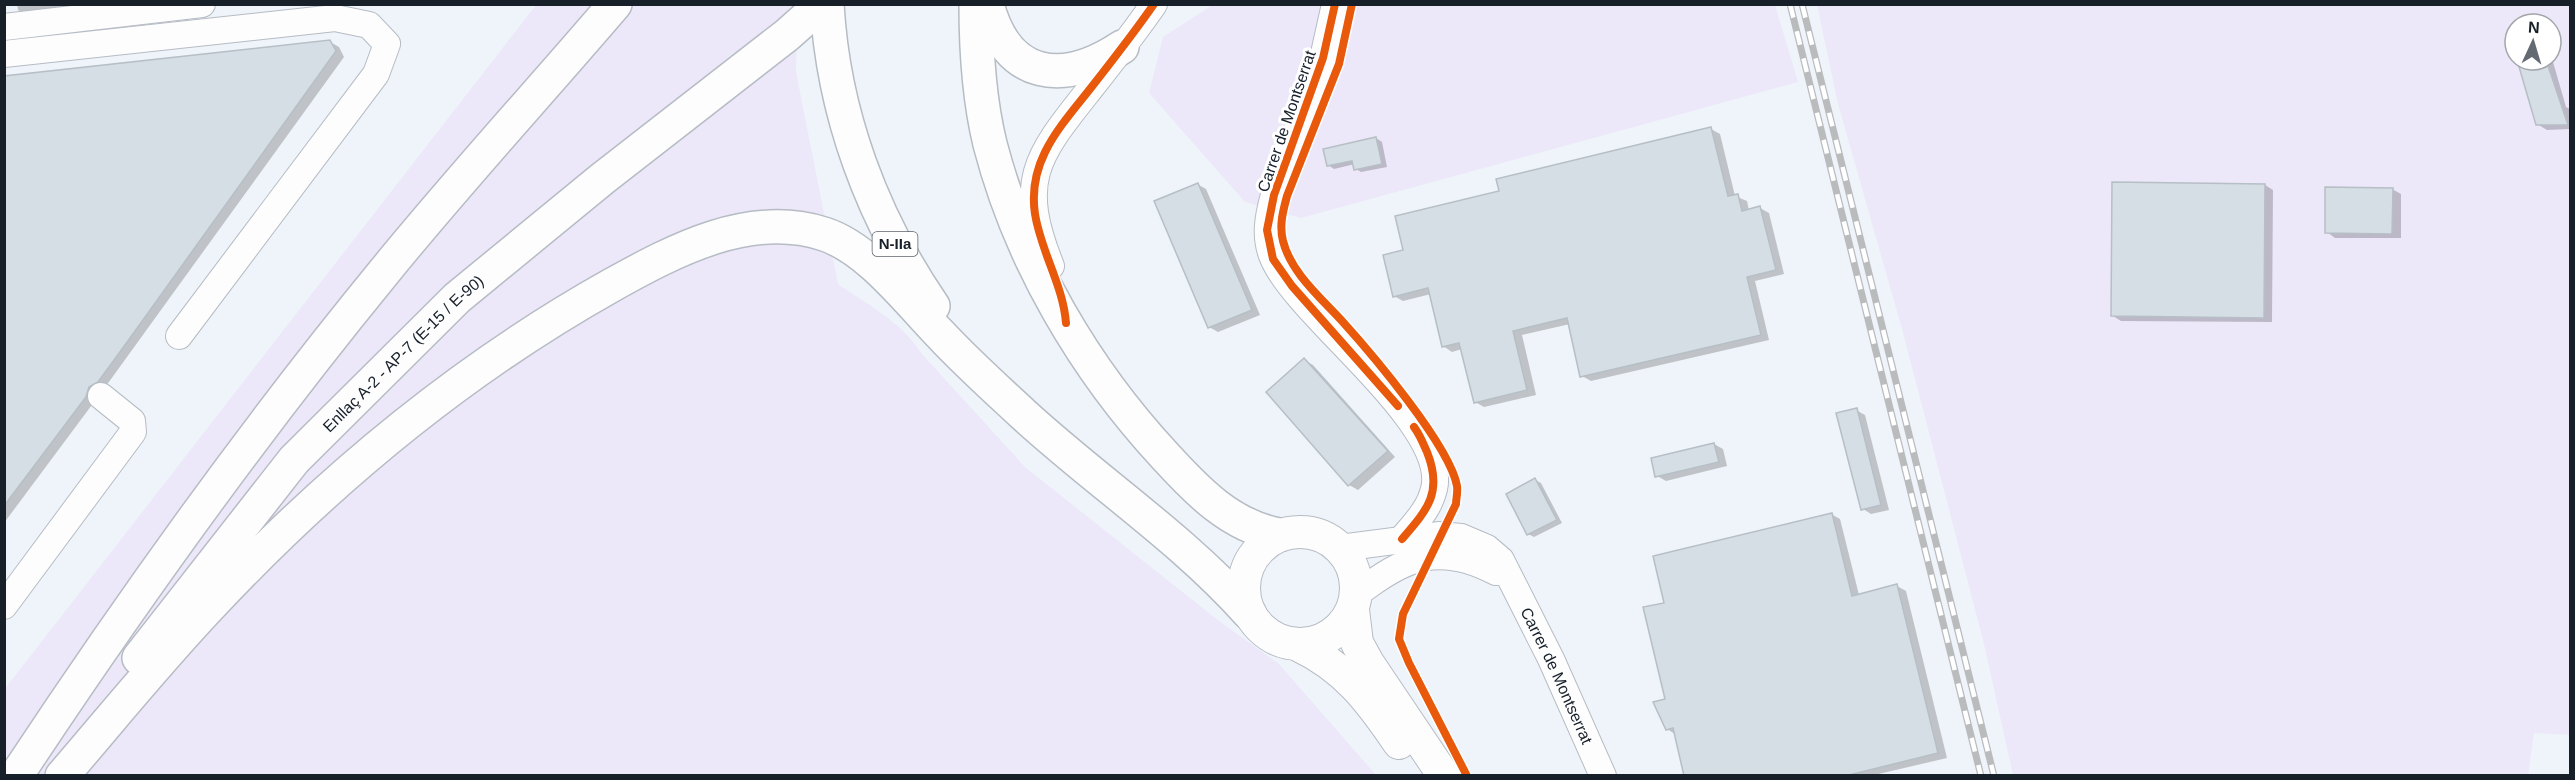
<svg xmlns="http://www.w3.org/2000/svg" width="2575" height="780" viewBox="0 0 2575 780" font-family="Arial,sans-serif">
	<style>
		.green { fill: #ece7f9; fill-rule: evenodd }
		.shadow { fill: #0003 }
		.building { fill: #d5dee4; stroke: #b6bfc5; stroke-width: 1.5 }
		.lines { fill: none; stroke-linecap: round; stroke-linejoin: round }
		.minor-casing { stroke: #b6bcc4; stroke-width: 28 }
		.major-casing { stroke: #b6bcc4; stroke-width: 34 }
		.highway-casing { stroke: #b6bcc4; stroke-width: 36 }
		.minor { stroke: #fdfdfe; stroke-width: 26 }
		.major { stroke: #fdfdfe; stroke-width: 32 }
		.highway { stroke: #fdfdfe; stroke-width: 33 }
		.rail-casing { stroke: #b9bbbd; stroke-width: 7 }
		.rail { stroke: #fff; stroke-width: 4.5; stroke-dasharray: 14; stroke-linecap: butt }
		.cycleway-casing { stroke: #fff; stroke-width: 11 }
		.cycleway { stroke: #e8590c; stroke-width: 8 }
		.labels { text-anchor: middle; stroke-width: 6; stroke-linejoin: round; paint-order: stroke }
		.shield { fill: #fff; stroke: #5d6269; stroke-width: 1.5 }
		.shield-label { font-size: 15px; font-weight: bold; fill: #171f29 }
		.street-label { font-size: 16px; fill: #171f29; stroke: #fff }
	</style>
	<rect width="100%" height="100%" fill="#eff4fa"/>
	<!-- green -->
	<path class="green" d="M 1214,4 L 1775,5 L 1798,82 L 1301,218 L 1245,202 L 1149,93 L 1163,37 Z
		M 536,5 L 797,5 L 796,72 L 838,284 C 869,306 901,321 922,354 L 1025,467 L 1219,621 L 1279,664 L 1376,775 L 5,775 L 4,690 Z
		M 1817,5 L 2570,5 L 2570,735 L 2534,733 L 2528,775 L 2013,775 L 1984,644 L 1902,329 L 1838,104 ZM 2515,24 L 2551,24 L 2551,60 L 2515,60 Z"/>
	<!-- shadow -->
	<path class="shadow" d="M 17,4 L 71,4 L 71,10 L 27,15 L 18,10 Z
		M 330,42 L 339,47 L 344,57 L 106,386 L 4,523 L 4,77 Z
		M 2551,55 L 2566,107 L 2570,109 L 2570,129 L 2547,130 L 2537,124 L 2519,60 L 2551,60 Z
		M 1711,129 L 1720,134 L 1735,196 L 1747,201 L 1749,211 L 1760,208 L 1769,213 L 1784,274 L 1755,281 L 1769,340 L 1591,381 L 1582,376 L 1570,324 L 1522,335 L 1536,395 L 1484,407 L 1475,402 L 1462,349 L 1452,352 L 1443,346 L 1431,294 L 1403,301 L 1394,296 L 1405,251 L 1501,192 Z
		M 1376,138 L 1382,142 L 1387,167 L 1361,172 L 1356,169 L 1355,164 L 1334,169 L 1328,165 Z
		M 1197,184 L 1206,189 L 1260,315 L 1218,332 L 1209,327 Z
		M 2265,185 L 2273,190 L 2272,322 L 2121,321 L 2113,316 Z
		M 2392,189 L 2401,194 L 2401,238 L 2335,238 L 2327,232 Z
		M 1304,360 L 1313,365 L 1395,457 L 1358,490 L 1349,485 Z
		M 1856,410 L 1865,415 L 1889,510 L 1871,514 L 1863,509 Z
		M 1714,444 L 1723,449 L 1727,466 L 1666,481 L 1657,476 Z
		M 1535,480 L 1541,483 L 1562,523 L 1534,537 L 1528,534 Z
		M 1831,514 L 1840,519 L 1859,595 L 1897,586 L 1906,591 L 1947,758 L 1870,776 L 1685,776 L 1675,734 L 1667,729 L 1666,604 Z"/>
	<!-- building -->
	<path class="building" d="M 330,40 L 336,51 L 125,345 L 98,382 L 89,387 L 86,397 L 4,506 L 4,76 Z
		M 2517,60 L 2546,60 L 2568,125 L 2536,125 Z
		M 1711,127 L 1728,196 L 1738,194 L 1742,211 L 1760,206 L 1776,270 L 1747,277 L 1761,335 L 1580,377 L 1567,318 L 1513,331 L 1527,390 L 1474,403 L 1459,343 L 1442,347 L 1428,288 L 1393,297 L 1383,255 L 1403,250 L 1395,216 L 1499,191 L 1496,179 Z
		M 1376,137 L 1382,164 L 1354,170 L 1352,161 L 1327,166 L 1323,149 Z
		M 2112,182 L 2265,184 L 2264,318 L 2111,316 Z
		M 1198,183 L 1252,310 L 1208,328 L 1154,201 Z
		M 2325,187 L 2393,188 L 2392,234 L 2325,233 Z
		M 1304,358 L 1388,451 L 1348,486 L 1266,392 Z
		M 1857,408 L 1881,505 L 1861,510 L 1836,413 Z
		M 1714,443 L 1719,462 L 1655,477 L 1651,458 Z
		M 1535,478 L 1557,520 L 1527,535 L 1506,494 Z
		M 1832,513 L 1852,596 L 1897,584 L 1938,753 L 1845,776 L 1684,776 L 1673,728 L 1666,730 L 1653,702 L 1665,699 L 1643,607 L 1664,603 L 1653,556 Z"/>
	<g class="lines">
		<!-- minor casing -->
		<g class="minor-casing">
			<g id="minor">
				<path d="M 1335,4 L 1323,58 L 1274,195 C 1268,216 1264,237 1273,258 C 1298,317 1450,424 1434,489 C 1429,510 1415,523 1402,539"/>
				<path d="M 4,27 L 202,4"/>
				<path d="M 4,54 L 335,18 L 369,25 L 387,44 L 376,74 L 179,336"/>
				<path d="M 1051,266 C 1016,179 1037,156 1090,89 C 1112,61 1134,33 1154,4"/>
				<path id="s1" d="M 1340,548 L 1440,535 L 1461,537 L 1487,548 L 1501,560 L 1551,659 L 1603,776"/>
				<path d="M 1357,594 C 1405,557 1439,542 1496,572"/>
				<path d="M 4,606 L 133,432 L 132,421 L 101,396"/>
			</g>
		</g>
		<!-- major casing -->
		<g class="major-casing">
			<path id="major" d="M1244 588a56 56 0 1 1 112 0a56 56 0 1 1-112 0Z
				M 1353,610 L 1357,643 L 1368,663 L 1444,776
				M 1298,645 C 1345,667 1370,700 1399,743"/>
		</g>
		<!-- highway casing -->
		<g class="highway-casing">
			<g id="highway">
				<path d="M 827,4 C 833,113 872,217 933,306"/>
				<path d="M 976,4 C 976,51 979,99 990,144 C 1020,260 1085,370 1166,457 C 1198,492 1231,526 1279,535"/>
				<path d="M 987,4 C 1007,80 1063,86 1122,47"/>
				<path id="s2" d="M 139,658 L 294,460 L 457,298 L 602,179 L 787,35 L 822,4"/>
				<path d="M 16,776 C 131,602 252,433 384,272 C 458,181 538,94 615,4"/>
				<path d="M 62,776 C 111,719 158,661 209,607 C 327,481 462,369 612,285 C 675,250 750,210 824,234 C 868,248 908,301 940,334 C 966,362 995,388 1023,414 C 1097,482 1182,538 1249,613"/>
			</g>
		</g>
		<!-- minor -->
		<use href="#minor" class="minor"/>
		<!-- major -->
		<use href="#major" class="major"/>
		<!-- highway -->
		<use href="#highway" class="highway"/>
		<!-- rail casing -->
		<g class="rail-casing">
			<path id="rail" d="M 1790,4 L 1981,776
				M 1802,4 L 1994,776"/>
		</g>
		<!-- rail -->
		<use href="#rail" class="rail"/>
		<!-- cycleway casing -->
		<g class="cycleway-casing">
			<path id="cycleway" d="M 1335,4 L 1323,58 L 1274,195 L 1267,230 L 1273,259 L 1292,286 L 1398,406
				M 1352,4 L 1339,64 L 1287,196 C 1283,211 1279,225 1283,241 C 1291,273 1321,298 1342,321 C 1371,353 1450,446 1457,486 C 1458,492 1456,499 1456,504 L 1403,614 L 1399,639 L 1409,663 L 1467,776
				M 1066,323 C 1063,285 1041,252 1035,214 C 1027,161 1060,127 1090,89 C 1112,61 1134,33 1154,4
				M 1402,539 C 1428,509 1443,492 1427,452 C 1423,443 1420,435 1414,427"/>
		</g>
		<!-- cycleway -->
		<use href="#cycleway" class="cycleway"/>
	</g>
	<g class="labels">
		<!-- shield labels -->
		<rect class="shield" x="872.5" y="232" width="45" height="24" rx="4.5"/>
		<g class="shield-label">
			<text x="895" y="249">N-IIa</text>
		</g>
		<!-- street labels -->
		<g class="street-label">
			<text transform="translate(1286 121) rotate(-71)" y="6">Carrer de Montserrat</text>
			<text dy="6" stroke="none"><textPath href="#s2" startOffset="404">Enllaç A-2 - AP-7 (E-15 / E-90)</textPath></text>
			<text dy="6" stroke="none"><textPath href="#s1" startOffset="297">Carrer de Montserrat</textPath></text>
		</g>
	</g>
	<!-- border -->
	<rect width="2575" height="780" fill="none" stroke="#171f29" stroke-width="12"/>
	<!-- north arrow -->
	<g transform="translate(2533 42) rotate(4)"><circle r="28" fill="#ffffff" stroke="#a2a5a9" stroke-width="1.5"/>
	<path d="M0-4.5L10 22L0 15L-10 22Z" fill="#636a72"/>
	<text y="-9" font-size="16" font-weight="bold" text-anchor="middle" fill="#171f29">N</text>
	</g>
</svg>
